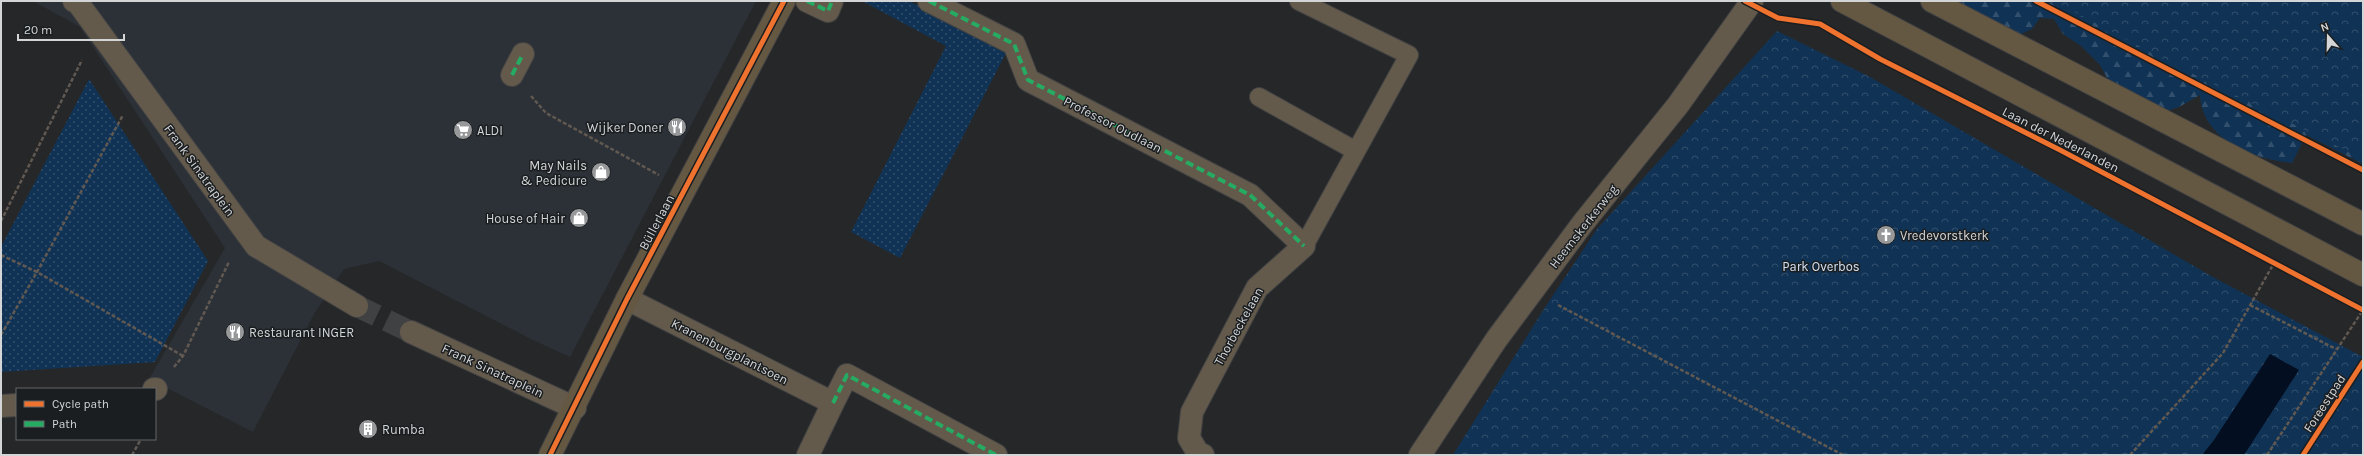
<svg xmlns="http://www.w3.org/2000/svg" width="2364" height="456" viewBox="0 0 2364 456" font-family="Karla,sans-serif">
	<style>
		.built { fill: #2c3137 }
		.grass { fill: url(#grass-dots) }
		.forest { fill: url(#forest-firs) }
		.park { fill: url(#park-crowns) }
		.water { fill: #030e21 }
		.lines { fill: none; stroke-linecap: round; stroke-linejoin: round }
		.street-tunnel { stroke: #404143; stroke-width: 22; stroke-dasharray: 22 11; stroke-linecap: butt }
		.lane-casing { stroke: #434344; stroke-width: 20 }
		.street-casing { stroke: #434344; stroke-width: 24 }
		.secondary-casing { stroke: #434344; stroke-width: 24 }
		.path { stroke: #615951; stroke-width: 2.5; stroke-dasharray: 4 2; stroke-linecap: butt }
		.lane { stroke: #635a4c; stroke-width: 18 }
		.street { stroke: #635a4c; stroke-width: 22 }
		.secondary { stroke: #655843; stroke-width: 22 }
		.quiet { stroke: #26ab63; stroke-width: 4; stroke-dasharray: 8 4; stroke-linecap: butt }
		.cycleway-casing { stroke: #1b1e20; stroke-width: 8 }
		.cycleway { stroke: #ef722f; stroke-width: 5 }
		.labels { text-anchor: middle; stroke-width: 3; stroke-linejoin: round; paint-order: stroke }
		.street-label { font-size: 13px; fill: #d3d5d7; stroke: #1b1e20 }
		.poi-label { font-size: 13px; fill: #d3d5d7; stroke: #1b1e20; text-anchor: start }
		.park-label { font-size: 13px; fill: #d1e2f5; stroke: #1b1e20 }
	</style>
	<defs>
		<pattern id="grass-dots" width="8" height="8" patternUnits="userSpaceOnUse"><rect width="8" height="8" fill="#103355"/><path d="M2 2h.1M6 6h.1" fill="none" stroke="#32506d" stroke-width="1.8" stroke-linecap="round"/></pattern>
		<pattern id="forest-firs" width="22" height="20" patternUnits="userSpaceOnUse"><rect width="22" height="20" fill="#103355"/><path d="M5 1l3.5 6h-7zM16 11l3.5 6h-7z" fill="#32506d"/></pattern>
		<pattern id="park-crowns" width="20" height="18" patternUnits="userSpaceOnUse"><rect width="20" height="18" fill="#103355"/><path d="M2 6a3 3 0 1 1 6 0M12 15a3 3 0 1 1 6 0" fill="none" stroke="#32506d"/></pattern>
	</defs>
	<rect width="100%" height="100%" fill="#262729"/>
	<!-- built -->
	<path class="built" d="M 33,1 L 756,1 L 570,357 L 533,340 L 379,261 L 344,269 L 314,314 L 253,432 L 149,379 L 225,248 L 80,27 Z"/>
	<!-- grass -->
	<path class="grass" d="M 862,1 L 909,1 L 1007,51 L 900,258 L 851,232 L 946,46 Z
		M 89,79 L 208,261 L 155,362 L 1,372 L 1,247 Z"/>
	<!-- forest -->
	<path class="forest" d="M 1946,1 L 2257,1 L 2363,60 L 2363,164 L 2306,135 L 2292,163 C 2254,159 2202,140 2200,95 L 2179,107 L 2161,113 L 2112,87 L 2100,65 L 2081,46 L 2063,34 L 2054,19 L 2040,18 L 2032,29 L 2021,34 L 1985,24 Z"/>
	<!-- park -->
	<path class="park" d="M 2054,1 L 2363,1 L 2363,159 L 2165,60 Z
		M 1777,31 L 1870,77 L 2211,276 L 2363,357 L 2363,455 L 1453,455 L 1542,312 L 1597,229 Z"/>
	<!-- water -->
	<path class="water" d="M 2270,354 L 2299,370 L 2244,455 L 2202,455 L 2214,440 Z"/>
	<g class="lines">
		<!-- street-tunnel -->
		<path class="street-tunnel" d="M 357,306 L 411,332"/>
		<!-- lane casing -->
		<g class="lane-casing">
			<path id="lane" d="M 1299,1 L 1409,55 L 1304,246
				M 1259,97 L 1356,151"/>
		</g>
		<!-- street casing -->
		<g class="street-casing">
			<path id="street" d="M 74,1 L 78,3 L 256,246 L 357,306
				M 807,1 L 828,11 L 832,1
				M 929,1 L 1014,44 L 1028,80 L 1250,195 L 1304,246 L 1257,288 L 1192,412 L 1189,438 L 1198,453 L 1203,455
				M 512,75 L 523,54
				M 627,299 L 833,403 L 808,455
				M 411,332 L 575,408
				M 154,389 L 156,389
				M 833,403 L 847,375 L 996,455
				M 1,406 L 17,405
				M 1420,455 L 1496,340 L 1583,223 L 1678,105 L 1752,1"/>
		</g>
		<!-- secondary casing -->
		<g class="secondary-casing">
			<path id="secondary" d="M 1842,1 L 2363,275
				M 1932,1 L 2363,224
				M 550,455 L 627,299 L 784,1"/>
		</g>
		<!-- path -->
		<path class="path" d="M 531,96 L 546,113 L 659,175
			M 1,221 L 82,60
			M 1,255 L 37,272 L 183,356
			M 1558,305 L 1843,455
			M 2250,305 L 2336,349
			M 1,335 L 37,272 L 123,115
			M 174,367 L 183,356 L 229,262
			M 132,455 L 141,439
			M 2130,455 L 2223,353 L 2274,263
			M 2267,455 L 2363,310"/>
		<!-- lane -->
		<use href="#lane" class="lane"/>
		<!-- street -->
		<use href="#street" class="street"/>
		<!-- secondary -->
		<use href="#secondary" class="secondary"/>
		<!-- quiet -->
		<path class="quiet" d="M 807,1 L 828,11 L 832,1
			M 929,1 L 1014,44 L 1028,80 L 1250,195 L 1304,246
			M 512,75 L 523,54
			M 833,403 L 847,375 L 996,455"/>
		<!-- cycleway casing -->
		<g class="cycleway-casing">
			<path id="cycleway" d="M 1745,1 L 1778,18 L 1820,24 L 1880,59 L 2060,150 L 2363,310
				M 2036,1 L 2363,170
				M 550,455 L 627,299 L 784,1
				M 2303,455 L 2363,362"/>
		</g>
		<!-- cycleway -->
		<use href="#cycleway" class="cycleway"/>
	</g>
	<!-- icons -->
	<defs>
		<g id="restaurant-disc" transform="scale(1)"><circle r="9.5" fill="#96989a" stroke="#1b1e20"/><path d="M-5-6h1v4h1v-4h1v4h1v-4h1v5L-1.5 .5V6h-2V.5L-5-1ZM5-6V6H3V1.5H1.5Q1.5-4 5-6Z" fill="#fff"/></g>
		<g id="supermarket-disc" transform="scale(1)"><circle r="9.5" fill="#96989a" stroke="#1b1e20"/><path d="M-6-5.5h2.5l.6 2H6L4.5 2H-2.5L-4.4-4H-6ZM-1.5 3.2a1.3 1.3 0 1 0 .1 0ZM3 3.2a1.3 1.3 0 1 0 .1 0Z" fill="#fff"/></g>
		<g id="shop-disc" transform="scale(1)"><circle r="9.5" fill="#96989a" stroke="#1b1e20"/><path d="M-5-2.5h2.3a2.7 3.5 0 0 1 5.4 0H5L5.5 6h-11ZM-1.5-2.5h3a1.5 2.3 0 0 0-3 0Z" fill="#fff"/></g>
		<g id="church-disc" transform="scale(1)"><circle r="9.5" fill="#96989a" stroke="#1b1e20"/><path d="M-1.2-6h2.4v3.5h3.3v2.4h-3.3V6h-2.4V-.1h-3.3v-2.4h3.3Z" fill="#fff"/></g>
		<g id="building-disc" transform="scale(1)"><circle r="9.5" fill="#96989a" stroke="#1b1e20"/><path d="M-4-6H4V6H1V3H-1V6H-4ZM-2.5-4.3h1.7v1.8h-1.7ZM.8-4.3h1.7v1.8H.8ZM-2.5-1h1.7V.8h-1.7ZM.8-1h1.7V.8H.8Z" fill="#fff"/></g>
	</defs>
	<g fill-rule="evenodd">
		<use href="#restaurant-disc" x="677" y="127"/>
		<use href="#supermarket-disc" x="463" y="130"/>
		<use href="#shop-disc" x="601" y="172"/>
		<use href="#shop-disc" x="579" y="218"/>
		<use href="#church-disc" x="1886" y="235"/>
		<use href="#restaurant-disc" x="235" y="332"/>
		<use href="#building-disc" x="368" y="429"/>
	</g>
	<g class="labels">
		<!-- street labels -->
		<g class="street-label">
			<text transform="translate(1113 124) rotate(27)" y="5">Professor Oudlaan</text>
			<text transform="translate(2061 139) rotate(27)" y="5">Laan der Nederlanden</text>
			<text transform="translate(200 170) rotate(54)" y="5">Frank Sinatraplein</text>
			<text transform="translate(656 222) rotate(-62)" y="5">Büllerlaan</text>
			<text transform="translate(1583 226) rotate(-52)" y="5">Heemskerkerweg</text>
			<text transform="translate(1238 326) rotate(-61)" y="5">Thorbeckelaan</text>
			<text transform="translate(730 351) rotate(27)" y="5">Kranenburgplantsoen</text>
			<text transform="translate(493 370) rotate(25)" y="5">Frank Sinatraplein</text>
			<text transform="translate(2324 403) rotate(-57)" y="5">Foreestpad</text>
		</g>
		<!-- poi labels -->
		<g class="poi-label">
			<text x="663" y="132" text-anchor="end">Wijker Doner</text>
			<text x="477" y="135">ALDI</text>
			<text x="587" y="170" text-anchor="end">May Nails<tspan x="587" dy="15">&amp; Pedicure</tspan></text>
			<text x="565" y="223" text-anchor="end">House of Hair</text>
			<text x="1900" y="240">Vredevorstkerk</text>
			<text x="249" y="337">Restaurant INGER</text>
			<text x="382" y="434">Rumba</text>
		</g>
		<!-- park labels -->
		<g class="park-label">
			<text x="1821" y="271">Park Overbos</text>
		</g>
	</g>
	<!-- border -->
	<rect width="2364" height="456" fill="none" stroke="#d3d5d7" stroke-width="4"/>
	<!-- legend -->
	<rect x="16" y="388" width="140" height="52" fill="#1b1e20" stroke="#656769"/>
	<rect x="24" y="401" width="20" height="6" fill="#ef722f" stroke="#656769"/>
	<text x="52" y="408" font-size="12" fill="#d3d5d7">Cycle path</text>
	<rect x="24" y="421" width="20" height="6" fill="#26ab63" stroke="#656769"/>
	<text x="52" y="428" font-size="12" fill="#d3d5d7">Path</text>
	<!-- north arrow -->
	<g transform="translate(2328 36) rotate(340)" stroke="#1b1e20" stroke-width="3" paint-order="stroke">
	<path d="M0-3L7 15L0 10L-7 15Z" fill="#d3d5d7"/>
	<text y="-6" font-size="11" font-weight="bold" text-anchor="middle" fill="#d3d5d7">N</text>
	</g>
	<!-- scale -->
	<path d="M18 34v6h106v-6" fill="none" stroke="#d3d5d7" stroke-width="2"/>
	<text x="24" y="34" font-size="12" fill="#d3d5d7" stroke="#1b1e20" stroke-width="3" paint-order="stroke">20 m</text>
</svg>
